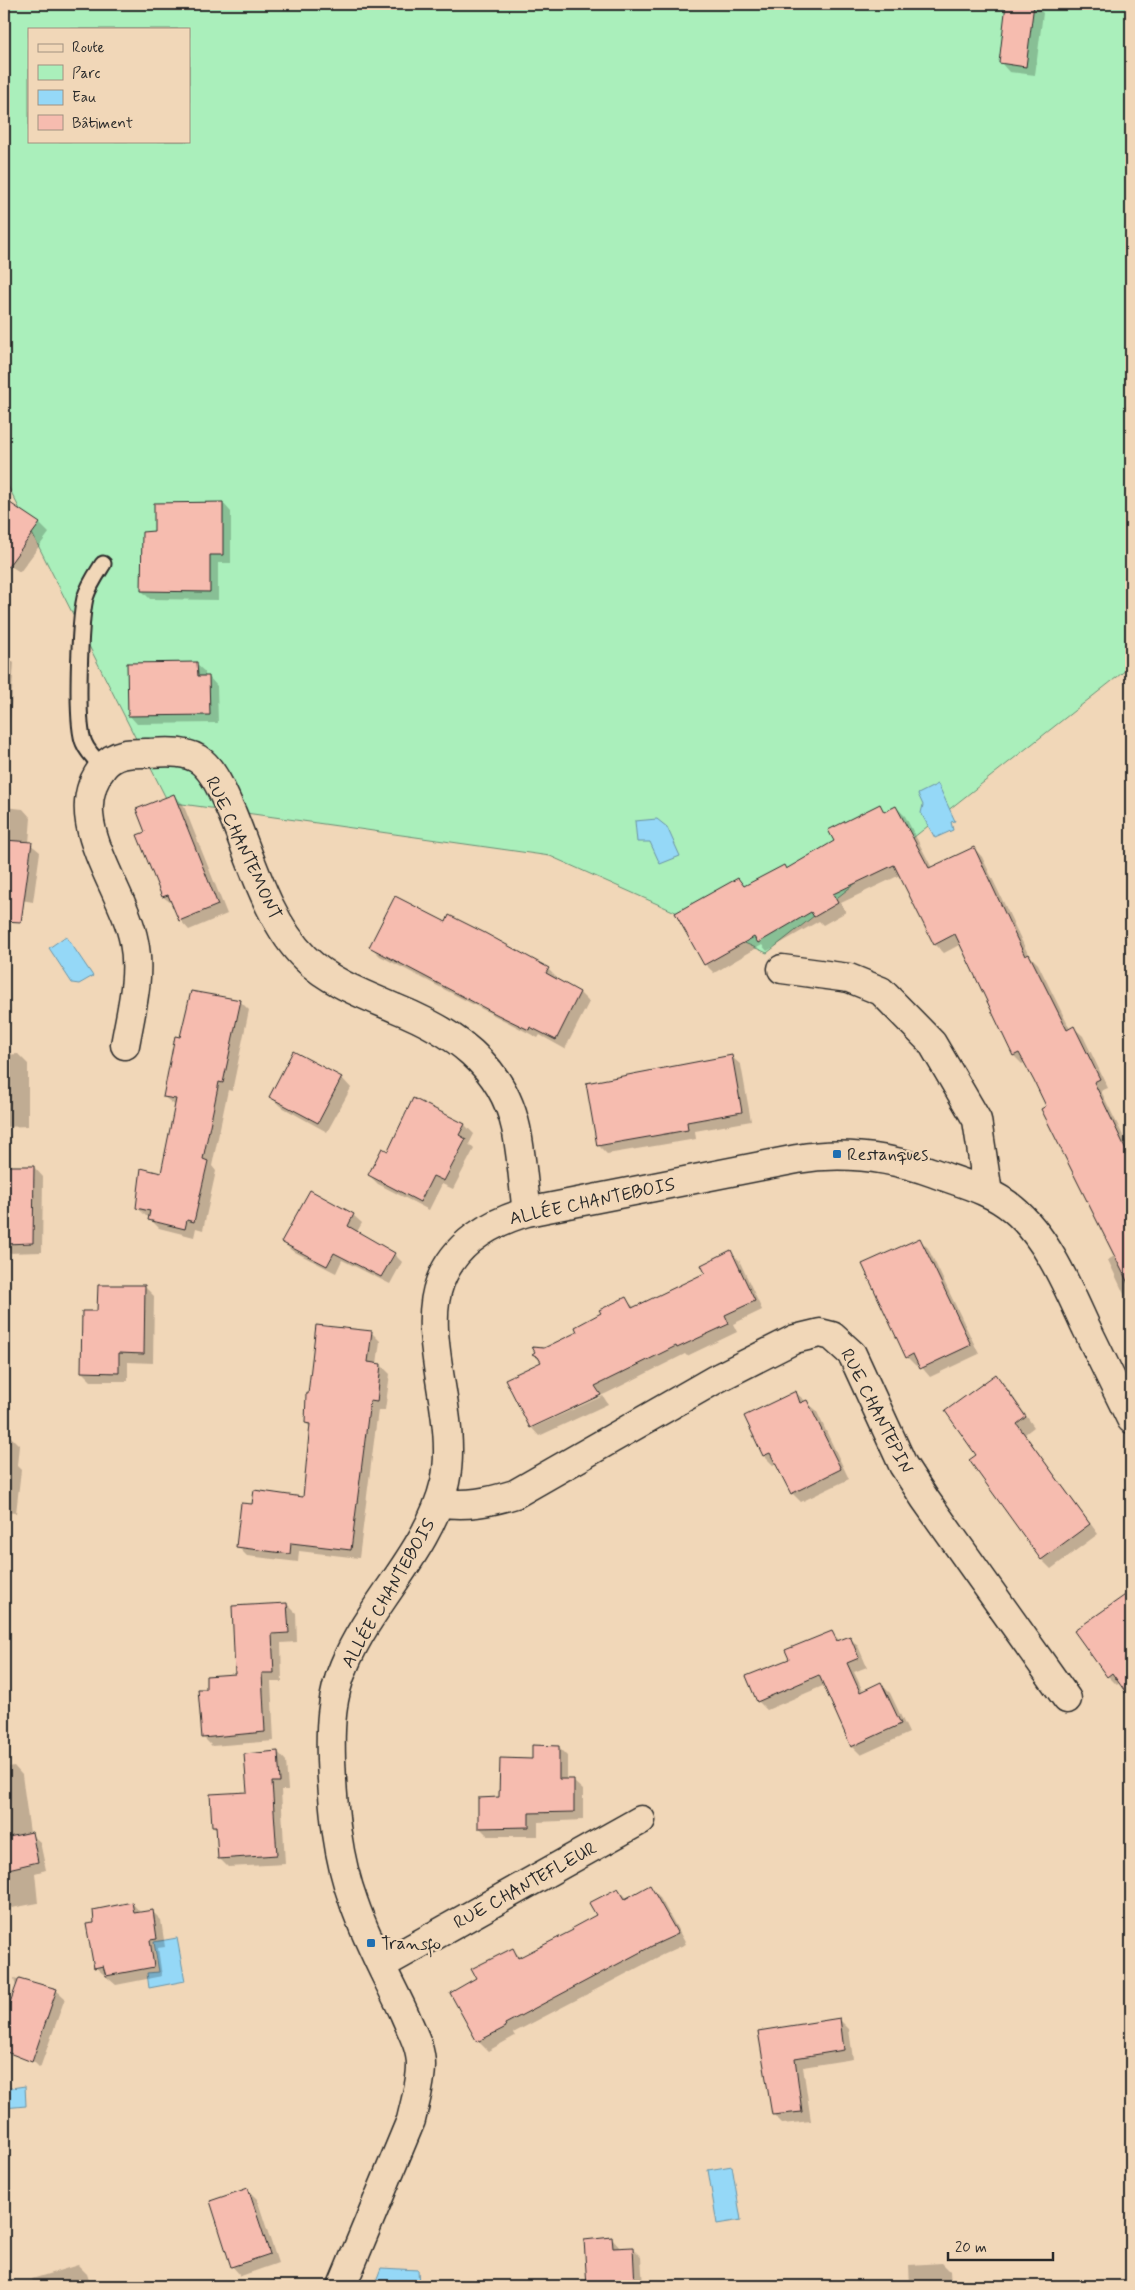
<svg xmlns="http://www.w3.org/2000/svg" width="1135" height="2290" viewBox="0 0 1135 2290" font-family="Mynerve,sans-serif">
	<style>
		.green { fill: #aaefbb; stroke: #6a8d73; fill-rule: evenodd }
		.water { fill: #95d8f7; stroke: #6b93a5 }
		.shadow { fill: #0003 }
		.building { fill: #f6bcaf; stroke: #2b2b2b }
		.lines { fill: none; stroke-linecap: round; stroke-linejoin: round }
		.service-casing { stroke: #2b2b2b; stroke-width: 19 }
		.minor-casing { stroke: #2b2b2b; stroke-width: 31 }
		.service { stroke: #f1d7b8; stroke-width: 15 }
		.minor { stroke: #f1d7b8; stroke-width: 28 }
		.poi-dot { fill: #1f6fb2; stroke: #f1d7b8; stroke-width: 2 }
		.labels { text-anchor: middle; stroke-width: 4.5; stroke-linejoin: round; paint-order: stroke }
		.street-label { font-size: 18px; fill: #2b2b2b; stroke: #f1d7b8 }
		.poi-label { font-size: 18px; fill: #2b2b2b; stroke: #f1d7b8; text-anchor: start }
	</style>
	<rect width="100%" height="100%" fill="#f1d7b8"/>
	<filter id="ink" filterUnits="userSpaceOnUse"><feTurbulence type="fractalNoise" baseFrequency=".02" numOctaves="2"/><feDisplacementMap in="SourceGraphic" scale="10" xChannelSelector="R" yChannelSelector="G"/><feConvolveMatrix kernelMatrix="1 2 1 2 8 2 1 2 1" color-interpolation-filters="sRGB"/></filter>
	<g filter="url(#ink)">
		<!-- green -->
		<path class="green" d="M 4,4 L 1131,4 L 1131,666 L 767,953 L 550,856 L 168,802 L 4,478 ZM 29,29 L 189,29 L 189,141 L 29,141 Z"/>
		<!-- water -->
		<path class="water" d="M 938,784 L 955,821 L 951,822 L 953,830 L 935,838 L 921,813 L 923,805 L 918,794 Z
			M 657,819 L 667,827 L 680,856 L 660,864 L 650,842 L 637,842 L 635,821 Z
			M 66,936 L 93,976 L 79,984 L 72,983 L 49,948 Z
			M 177,1938 L 185,1981 L 149,1988 L 147,1973 L 159,1972 L 154,1942 Z
			M 25,2086 L 26,2106 L 4,2108 L 4,2089 Z
			M 732,2166 L 741,2220 L 717,2224 L 708,2170 Z
			M 381,2268 L 418,2270 L 419,2286 L 374,2286 Z"/>
		<!-- shadow -->
		<path class="shadow" d="M 1008,4 L 1034,4 L 1043,13 L 1035,75 L 1009,72 L 1000,62 Z
			M 6,502 L 39,523 L 49,533 L 20,572 L 4,562 L 4,507 Z
			M 223,503 L 231,512 L 231,563 L 218,563 L 218,600 L 150,599 L 142,591 L 155,533 Z
			M 4,654 L 14,663 L 9,735 L 4,735 Z
			M 196,664 L 205,672 L 205,677 L 209,677 L 217,686 L 218,723 L 137,724 L 129,715 Z
			M 174,795 L 183,804 L 227,914 L 189,930 L 180,920 L 174,905 L 163,897 L 146,832 Z
			M 880,806 L 886,812 L 896,807 L 905,816 L 932,868 L 974,848 L 982,857 L 1028,954 L 1038,964 L 1070,1029 L 1074,1028 L 1083,1036 L 1108,1088 L 1101,1091 L 1131,1152 L 1131,1309 L 1108,1260 L 1116,1255 L 1026,1062 L 1022,1064 L 1014,1056 L 961,944 L 944,953 L 935,944 L 900,875 L 841,903 L 846,912 L 823,925 L 819,921 L 767,951 L 762,945 L 714,973 L 705,964 L 677,914 L 738,879 L 746,887 L 787,870 L 835,842 Z
			M 4,807 L 23,809 L 31,818 L 29,843 L 40,852 L 33,902 L 4,897 Z
			M 446,923 L 548,969 L 557,978 L 556,980 L 580,993 L 589,1002 L 565,1049 L 540,1035 L 538,1038 L 380,956 L 371,947 Z
			M 240,1001 L 249,1010 L 232,1091 L 228,1090 L 212,1166 L 216,1171 L 203,1230 L 196,1228 L 194,1237 L 159,1228 L 150,1219 L 150,1217 L 146,1216 L 137,1207 L 162,1175 L 176,1106 L 164,1097 L 181,1039 Z
			M 293,1052 L 342,1078 L 351,1088 L 327,1132 L 280,1106 L 271,1097 Z
			M 18,1054 L 28,1064 L 28,1126 L 4,1127 L 4,1055 Z
			M 732,1057 L 741,1065 L 751,1121 L 695,1131 L 696,1139 L 607,1154 L 598,1145 Z
			M 414,1100 L 465,1125 L 474,1134 L 469,1144 L 474,1149 L 453,1189 L 442,1184 L 429,1210 L 378,1184 L 369,1175 L 389,1153 Z
			M 34,1167 L 43,1177 L 42,1252 L 7,1253 L 4,1250 L 4,1168 Z
			M 353,1215 L 362,1223 L 357,1232 L 394,1254 L 402,1262 L 390,1284 L 342,1260 L 336,1273 L 291,1250 L 283,1242 Z
			M 919,1239 L 928,1248 L 979,1354 L 930,1377 L 919,1364 L 916,1366 L 907,1357 Z
			M 730,1252 L 739,1260 L 762,1310 L 733,1324 L 737,1332 L 687,1356 L 685,1354 L 607,1393 L 532,1426 L 532,1428 L 603,1396 L 608,1404 L 539,1436 L 531,1427 L 542,1363 L 534,1355 L 579,1333 L 625,1299 L 634,1307 L 707,1274 Z
			M 145,1287 L 154,1296 L 153,1363 L 128,1362 L 128,1381 L 91,1381 L 82,1372 L 99,1313 Z
			M 371,1332 L 380,1341 L 377,1364 L 381,1365 L 390,1374 L 385,1410 L 378,1410 L 359,1558 L 299,1551 L 298,1562 L 247,1556 L 238,1547 L 253,1505 L 304,1498 L 311,1428 L 306,1423 Z
			M 996,1376 L 1005,1385 L 1034,1427 L 1025,1434 L 1098,1534 L 1051,1569 L 1042,1560 L 970,1460 L 978,1455 Z
			M 796,1393 L 816,1410 L 849,1479 L 801,1502 L 792,1493 L 777,1463 L 773,1465 L 764,1456 L 746,1417 Z
			M 4,1435 L 10,1436 L 19,1445 L 17,1466 L 21,1470 L 16,1513 L 4,1512 Z
			M 1124,1597 L 1131,1605 L 1131,1697 L 1120,1682 L 1117,1685 L 1108,1676 Z
			M 287,1604 L 296,1613 L 297,1642 L 281,1643 L 282,1682 L 271,1682 L 274,1741 L 212,1746 L 203,1737 L 208,1690 L 236,1675 Z
			M 832,1633 L 840,1641 L 849,1637 L 858,1646 L 867,1667 L 854,1672 L 863,1691 L 881,1684 L 890,1693 L 909,1733 L 861,1755 L 852,1746 L 825,1685 L 767,1710 L 758,1701 L 790,1660 Z
			M 558,1747 L 567,1756 L 567,1781 L 573,1781 L 583,1790 L 583,1820 L 538,1822 L 538,1836 L 488,1836 L 479,1827 L 533,1760 Z
			M 278,1752 L 286,1761 L 288,1790 L 281,1790 L 285,1864 L 228,1867 L 219,1858 L 217,1830 L 213,1826 L 248,1793 Z
			M 14,1766 L 22,1775 L 30,1833 L 40,1842 L 46,1870 L 35,1873 L 38,1903 L 12,1908 L 4,1900 L 4,1768 Z
			M 649,1887 L 659,1896 L 686,1944 L 662,1955 L 513,2033 L 515,2036 L 488,2051 L 478,2041 L 452,1993 L 478,1979 L 513,1950 L 521,1958 L 575,1930 L 597,1915 L 618,1889 L 628,1899 Z
			M 132,1903 L 141,1913 L 152,1911 L 161,1920 L 165,1947 L 158,1948 L 162,1976 L 116,1985 L 95,1967 Z
			M 14,1978 L 56,1990 L 65,1998 L 40,2068 L 33,2061 Z
			M 840,2020 L 849,2029 L 853,2059 L 803,2067 L 811,2121 L 783,2124 L 774,2115 L 759,2032 Z
			M 248,2190 L 257,2199 L 278,2263 L 241,2276 L 232,2266 Z
			M 612,2239 L 621,2249 L 632,2248 L 641,2257 L 643,2286 L 588,2286 L 586,2241 Z
			M 942,2263 L 950,2271 L 951,2286 L 910,2286 L 909,2265 Z
			M 78,2265 L 87,2274 L 91,2286 L 34,2286 L 32,2279 Z"/>
		<!-- building -->
		<path class="building" d="M 1006,4 L 1034,4 L 1026,67 L 999,63 Z
			M 4,499 L 40,523 L 4,572 Z
			M 223,502 L 223,555 L 210,555 L 210,592 L 141,591 L 142,532 L 154,531 L 154,503 Z
			M 197,662 L 198,676 L 209,676 L 210,715 L 128,716 L 127,663 Z
			M 174,794 L 218,905 L 179,921 L 168,895 L 162,897 L 137,835 L 145,832 L 136,809 Z
			M 880,804 L 884,812 L 896,806 L 929,868 L 974,847 L 1025,956 L 1029,954 L 1067,1030 L 1074,1026 L 1100,1079 L 1094,1082 L 1131,1160 L 1131,1289 L 1041,1109 L 1046,1106 L 1034,1081 L 1019,1053 L 1013,1056 L 955,934 L 934,945 L 894,865 L 833,894 L 838,903 L 814,917 L 811,912 L 758,943 L 754,937 L 704,965 L 675,913 L 738,878 L 744,886 L 784,865 L 786,869 L 834,841 L 828,830 Z
			M 4,840 L 32,842 L 21,922 L 4,921 Z
			M 395,896 L 446,922 L 449,915 L 485,933 L 549,968 L 546,973 L 580,992 L 556,1040 L 530,1027 L 529,1030 L 498,1015 L 369,947 Z
			M 191,991 L 241,1000 L 223,1083 L 219,1082 L 203,1159 L 208,1161 L 194,1222 L 187,1220 L 185,1229 L 148,1220 L 150,1211 L 136,1208 L 141,1168 L 161,1173 L 176,1099 L 163,1097 L 175,1036 L 180,1037 Z
			M 293,1051 L 342,1077 L 318,1123 L 269,1097 Z
			M 732,1055 L 742,1112 L 687,1122 L 688,1130 L 597,1146 L 586,1083 Z
			M 413,1098 L 465,1124 L 459,1135 L 466,1139 L 444,1181 L 433,1176 L 420,1202 L 368,1175 L 382,1148 L 388,1151 Z
			M 4,1166 L 34,1166 L 33,1243 L 4,1244 Z
			M 310,1190 L 354,1214 L 348,1226 L 395,1253 L 381,1277 L 334,1253 L 327,1266 L 281,1242 Z
			M 920,1238 L 971,1345 L 920,1369 L 913,1354 L 906,1358 L 862,1264 Z
			M 731,1250 L 755,1301 L 725,1315 L 729,1324 L 677,1348 L 676,1346 L 595,1386 L 601,1395 L 530,1428 L 505,1379 L 541,1362 L 538,1357 L 532,1354 L 535,1352 L 532,1347 L 544,1348 L 577,1332 L 575,1327 L 601,1313 L 599,1310 L 626,1297 L 632,1308 L 705,1273 L 701,1265 Z
			M 98,1285 L 145,1285 L 144,1354 L 119,1353 L 119,1373 L 81,1372 L 82,1311 L 97,1311 Z
			M 316,1325 L 372,1331 L 368,1362 L 381,1364 L 377,1402 L 370,1401 L 351,1550 L 291,1543 L 290,1554 L 236,1547 L 241,1503 L 252,1504 L 254,1490 L 303,1497 L 310,1424 L 305,1423 L 306,1394 L 308,1394 Z
			M 996,1374 L 1026,1417 L 1017,1424 L 1090,1524 L 1041,1560 L 969,1460 L 976,1455 L 945,1411 Z
			M 796,1391 L 800,1403 L 807,1400 L 841,1469 L 791,1494 L 770,1453 L 763,1456 L 744,1416 Z
			M 1131,1591 L 1131,1700 L 1112,1673 L 1107,1677 L 1074,1631 Z
			M 287,1603 L 289,1633 L 272,1634 L 274,1673 L 262,1673 L 265,1732 L 202,1738 L 198,1689 L 206,1689 L 206,1676 L 235,1674 L 232,1606 Z
			M 832,1631 L 837,1641 L 850,1636 L 859,1658 L 847,1663 L 860,1692 L 881,1682 L 901,1724 L 851,1747 L 819,1675 L 757,1702 L 746,1676 L 789,1659 L 785,1650 Z
			M 532,1745 L 559,1746 L 559,1779 L 574,1779 L 574,1812 L 529,1813 L 529,1827 L 478,1828 L 478,1798 L 499,1797 L 500,1758 L 532,1759 Z
			M 278,1751 L 280,1782 L 272,1782 L 277,1855 L 218,1859 L 216,1826 L 212,1826 L 210,1794 L 247,1792 L 244,1754 Z
			M 32,1832 L 38,1862 L 4,1870 L 4,1838 Z
			M 650,1885 L 678,1934 L 652,1946 L 505,2024 L 506,2027 L 477,2042 L 450,1993 L 476,1978 L 471,1969 L 513,1948 L 518,1958 L 573,1930 L 572,1928 L 596,1915 L 589,1903 L 618,1888 L 625,1899 Z
			M 132,1902 L 134,1913 L 153,1910 L 157,1939 L 150,1940 L 154,1967 L 106,1976 L 103,1966 L 94,1968 L 86,1924 L 94,1923 L 93,1910 Z
			M 19,1978 L 57,1989 L 32,2062 L 4,2051 L 4,2019 Z
			M 840,2018 L 844,2050 L 795,2058 L 802,2112 L 772,2115 L 758,2031 Z
			M 248,2188 L 270,2254 L 231,2267 L 210,2201 Z
			M 612,2237 L 613,2248 L 633,2247 L 635,2286 L 587,2286 L 584,2240 Z"/>
		<g class="lines">
			<!-- service casing -->
			<g class="service-casing">
				<path id="service" d="M 103,564 C 96,575 89,585 85,598 C 80,620 75,724 84,743 C 88,753 96,760 103,767"/>
			</g>
			<!-- minor casing -->
			<g class="minor-casing">
				<path id="minor" d="M 782,969 L 849,978 L 881,991 L 932,1043 L 977,1120 L 988,1193
					M 125,1045 C 131,1011 141,975 134,942 C 124,887 60,817 104,766 C 116,752 132,753 149,753 C 166,752 188,750 202,762 C 216,774 224,796 232,813 C 251,859 269,923 305,958 C 329,982 365,995 395,1008 C 452,1031 502,1064 516,1128 C 522,1156 523,1184 527,1212
					M 439,1502 C 465,1507 489,1502 515,1494 L 716,1379 L 795,1339 L 820,1333 L 832,1336 L 852,1354 L 903,1465 L 925,1499 L 1067,1699
					M 382,1965 L 641,1820
					M 342,2286 L 411,2120 C 415,2102 421,2084 421,2065 C 421,2047 411,2030 404,2013 C 387,1977 367,1941 354,1903 C 337,1857 333,1809 331,1760 C 330,1728 331,1696 344,1666 C 371,1601 429,1551 445,1482 C 459,1418 419,1337 440,1282 C 454,1244 490,1223 527,1212 L 797,1159 C 845,1151 889,1157 934,1173 C 961,1183 991,1190 1013,1209 C 1047,1237 1068,1288 1086,1327 C 1101,1358 1116,1388 1131,1419"/>
			</g>
			<!-- service -->
			<use href="#service" class="service"/>
			<!-- minor -->
			<use href="#minor" class="minor"/>
		</g>
	</g>
	<!-- markers -->
	<g class="poi-dot">
		<rect x="832" y="1149" width="10" height="10" rx="2.5"/>
		<rect x="366" y="1938" width="10" height="10" rx="2.5"/>
	</g>
	<g class="labels">
		<!-- street labels -->
		<g class="street-label">
			<text transform="translate(244 848) rotate(65)" y="6">RUE CHANTEMONT</text>
			<text transform="translate(592 1201) rotate(-12)" y="6">ALLÉE CHANTEBOIS</text>
			<text transform="translate(877 1411) rotate(63)" y="6">RUE CHANTEPIN</text>
			<text transform="translate(388 1593) rotate(-60)" y="6">ALLÉE CHANTEBOIS</text>
			<text transform="translate(525 1885) rotate(-29)" y="6">RUE CHANTEFLEUR</text>
		</g>
		<!-- poi labels -->
		<g class="poi-label">
			<text x="847" y="1160">Restanques</text>
			<text x="381" y="1949">Transfo</text>
		</g>
	</g>
	<!-- margin -->
	<rect width="1135" height="2290" fill="none" stroke="#f1d7b8" stroke-width="20"/>
	<rect x="10" y="10" width="1115" height="2270" fill="none" stroke="#2b2b2b" stroke-width="2" filter="url(#ink)"/>
	<!-- legend -->
	<rect x="28" y="28" width="162" height="115" fill="#f1d7b8" stroke="#a29280"/>
	<rect x="38" y="44" width="25" height="8" fill="#f1d7b8" stroke="#a29280"/>
	<text x="72" y="52" font-size="15" fill="#2b2b2b">Route</text>
	<rect x="38" y="65" width="25" height="15" fill="#aaefbb" stroke="#a29280"/>
	<text x="72" y="78" font-size="15" fill="#2b2b2b">Parc</text>
	<rect x="38" y="90" width="25" height="15" fill="#95d8f7" stroke="#a29280"/>
	<text x="72" y="102" font-size="15" fill="#2b2b2b">Eau</text>
	<rect x="38" y="115" width="25" height="15" fill="#f6bcaf" stroke="#a29280"/>
	<text x="72" y="128" font-size="15" fill="#2b2b2b">Bâtiment</text>
	<!-- scale -->
	<path d="M948 2252v8h105v-8" fill="none" stroke="#2b2b2b" stroke-width="2.5"/>
	<text x="955" y="2252" font-size="15" fill="#2b2b2b" stroke="#f1d7b8" stroke-width="4" paint-order="stroke">20 m</text>
</svg>
